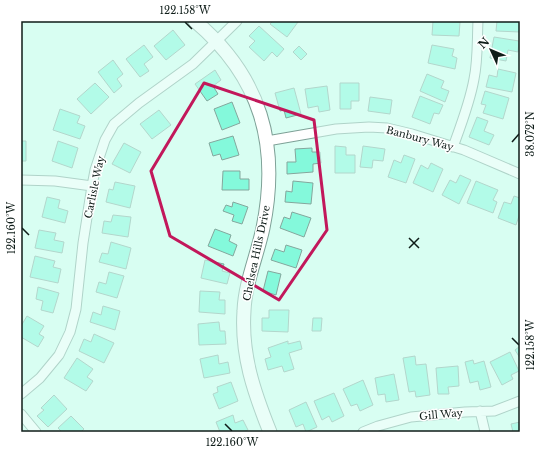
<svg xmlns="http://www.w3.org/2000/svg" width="541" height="453" viewBox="0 0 541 453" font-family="'Libre Baskerville',serif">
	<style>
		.building { fill: #84f9db; stroke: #84a79d }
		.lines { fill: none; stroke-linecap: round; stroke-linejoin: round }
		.street-casing { stroke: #7ea197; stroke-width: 11 }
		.secondary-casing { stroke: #7ea197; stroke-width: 15 }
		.street { stroke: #fff; stroke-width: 9 }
		.secondary { stroke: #fff; stroke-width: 13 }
		.marked { fill: none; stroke: #c2185b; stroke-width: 3; stroke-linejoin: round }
		.ticks { fill: none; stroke: #0f1d19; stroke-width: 1.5 }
		.labels { text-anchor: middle; stroke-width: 3; stroke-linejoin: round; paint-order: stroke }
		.street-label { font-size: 10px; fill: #0f1d19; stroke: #fff }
		.neatline { fill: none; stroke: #0f1d19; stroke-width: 1.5 }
		.ticks-label { font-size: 10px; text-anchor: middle; fill: #0f1d19 }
	</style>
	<rect width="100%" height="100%" fill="#d8fef2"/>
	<!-- building -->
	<path class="building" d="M 273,21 L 297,21 L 298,22 L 287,37 L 270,24 Z
		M 433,21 L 460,22 L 459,36 L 432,35 Z
		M 497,21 L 520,21 L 520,32 L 496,31 Z
		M 259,26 L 284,49 L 277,57 L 272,52 L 264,61 L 249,47 L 255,41 L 249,36 Z
		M 173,30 L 185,45 L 166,60 L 154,46 Z
		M 494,37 L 519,41 L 518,52 L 508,50 L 506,61 L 490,58 Z
		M 144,45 L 153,57 L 144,64 L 149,71 L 140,77 L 126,59 Z
		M 432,45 L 454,49 L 452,56 L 457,58 L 455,69 L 428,63 Z
		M 299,46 L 307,54 L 301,60 L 293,52 Z
		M 113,60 L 123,74 L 117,79 L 122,86 L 114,93 L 98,72 Z
		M 498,69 L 516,73 L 512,92 L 486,87 L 489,75 L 497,77 Z
		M 215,70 L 221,80 L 213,86 L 218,94 L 207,101 L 195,84 Z
		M 427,74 L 444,81 L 441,88 L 449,91 L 445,102 L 420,91 Z
		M 95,83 L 109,97 L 91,114 L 77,99 Z
		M 340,83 L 359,83 L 359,101 L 351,101 L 351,109 L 340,109 Z
		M 327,86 L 330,110 L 319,112 L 318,106 L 308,108 L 305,89 Z
		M 294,88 L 301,114 L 286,118 L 284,110 L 280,111 L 275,93 Z
		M 485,91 L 509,98 L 503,119 L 483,113 L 486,105 L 481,104 Z
		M 420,96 L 443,105 L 439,114 L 434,113 L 430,124 L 412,117 Z
		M 370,97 L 392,100 L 390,114 L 368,111 Z
		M 232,102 L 240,123 L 222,130 L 214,109 Z
		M 60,109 L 80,116 L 77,123 L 85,126 L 80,139 L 53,130 Z
		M 159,110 L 171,125 L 152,139 L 140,124 Z
		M 477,117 L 488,121 L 484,131 L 494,135 L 489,145 L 469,137 Z
		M 233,136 L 239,155 L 222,160 L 220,154 L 213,156 L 209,143 Z
		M 21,141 L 26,141 L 26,161 L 21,161 Z
		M 58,141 L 78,148 L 72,168 L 52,161 Z
		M 124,143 L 141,152 L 130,173 L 112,164 Z
		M 335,146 L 346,147 L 346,155 L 355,155 L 355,173 L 335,173 Z
		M 363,146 L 385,149 L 383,161 L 373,160 L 372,168 L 360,167 Z
		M 312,148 L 312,152 L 320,152 L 321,163 L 313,164 L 313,172 L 287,174 L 287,162 L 296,162 L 295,149 Z
		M 404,155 L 415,159 L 406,183 L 388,177 L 394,160 L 401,163 Z
		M 431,163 L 443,169 L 433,192 L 413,183 L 421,165 L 428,169 Z
		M 223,171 L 240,171 L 240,179 L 249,179 L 249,190 L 222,190 Z
		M 460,175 L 471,180 L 459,204 L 442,195 L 450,180 L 456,183 Z
		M 293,181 L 313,183 L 311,204 L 285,202 L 286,191 L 292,192 Z
		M 476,181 L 498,190 L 493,200 L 497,202 L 493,213 L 467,203 Z
		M 115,182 L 135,186 L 130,208 L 106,202 L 109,189 L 113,190 Z
		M 514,196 L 520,198 L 520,213 L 516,225 L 498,218 L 504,202 L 511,204 Z
		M 47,197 L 60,200 L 58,208 L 68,211 L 65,223 L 42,217 Z
		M 233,202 L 248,207 L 242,224 L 232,221 L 234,215 L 223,211 L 226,205 L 232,207 Z
		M 292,212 L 311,218 L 304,237 L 280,228 L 284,217 L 290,219 Z
		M 113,215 L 131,217 L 128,237 L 102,233 L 104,221 L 111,222 Z
		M 215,229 L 231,235 L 229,241 L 237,245 L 233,256 L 208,246 Z
		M 39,230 L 56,233 L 54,240 L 64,242 L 62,253 L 35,248 Z
		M 111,242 L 131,248 L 126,269 L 99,262 L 102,253 L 108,254 Z
		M 286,245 L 302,250 L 296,268 L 271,260 L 275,249 L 284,252 Z
		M 35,256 L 55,261 L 53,267 L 61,269 L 58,283 L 30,277 Z
		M 205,260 L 224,264 L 222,271 L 230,273 L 227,284 L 201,278 Z
		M 268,271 L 281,274 L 276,295 L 263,291 Z
		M 109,272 L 124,276 L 117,298 L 96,292 L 99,282 L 106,284 Z
		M 38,287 L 59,293 L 53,313 L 41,310 L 43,301 L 36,299 Z
		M 200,291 L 220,292 L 219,300 L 225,300 L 225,314 L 199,312 Z
		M 103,306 L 120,311 L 115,330 L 90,322 L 93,312 L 101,315 Z
		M 269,310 L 289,310 L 288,332 L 262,331 L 262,318 L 269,318 Z
		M 27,316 L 44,326 L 39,334 L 44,337 L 38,347 L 21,337 L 21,326 Z
		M 313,318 L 322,318 L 321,331 L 312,331 Z
		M 219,322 L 220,331 L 225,331 L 226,344 L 199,345 L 198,324 Z
		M 94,334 L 114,343 L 104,363 L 79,351 L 84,339 L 91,342 Z
		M 288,341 L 288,344 L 300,341 L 302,349 L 289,353 L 294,369 L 284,372 L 282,366 L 268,370 L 265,359 L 271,357 L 268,348 Z
		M 520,346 L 520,358 L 515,350 Z
		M 510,352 L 519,371 L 511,375 L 513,379 L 502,385 L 490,362 Z
		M 218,355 L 219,364 L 228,362 L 230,373 L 204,378 L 200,359 Z
		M 415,356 L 416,365 L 426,364 L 430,395 L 416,397 L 415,391 L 409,392 L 403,358 Z
		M 77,358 L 93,369 L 87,377 L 93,381 L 86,391 L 64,378 Z
		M 473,360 L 474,364 L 484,361 L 491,387 L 480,390 L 478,381 L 470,383 L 465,362 Z
		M 458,366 L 459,386 L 448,387 L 449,394 L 438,394 L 436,368 Z
		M 394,374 L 399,400 L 386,402 L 385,394 L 378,395 L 375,378 Z
		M 363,380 L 373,405 L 360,411 L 357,404 L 351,406 L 343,389 Z
		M 231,382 L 238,401 L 219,409 L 213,394 L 218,392 L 217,387 Z
		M 334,393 L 344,416 L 332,422 L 329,416 L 322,420 L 314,401 Z
		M 54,395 L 67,409 L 48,427 L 37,416 L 44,410 L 41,408 Z
		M 306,402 L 317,427 L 306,432 L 303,424 L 296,427 L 289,410 Z
		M 233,415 L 235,423 L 243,420 L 248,430 L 243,432 L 220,432 L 216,422 Z
		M 71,416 L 84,429 L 81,432 L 62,432 L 58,428 Z
		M 520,422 L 520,432 L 512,432 L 513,432 L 511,424 Z"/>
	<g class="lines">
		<!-- street casing -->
		<g class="street-casing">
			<path id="street" d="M 267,141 L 336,129 L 369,127 L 387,128 L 412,134 L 464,150 L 520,174
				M 453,147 C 461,125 470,102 474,79 C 478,60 477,41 478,21
				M 21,180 L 55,181 L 92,186
				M 21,394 L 40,378 L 59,355 L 70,332 L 76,309 L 83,243 L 92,186 L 95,170 L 105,140 L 114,124 L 139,103 L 193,64 L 237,21
				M 480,411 L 485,432
				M 21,414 L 36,432
				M 363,432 L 378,426 L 411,417 L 465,412 L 494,411 L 520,401"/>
		</g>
		<!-- secondary casing -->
		<g class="secondary-casing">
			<path id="secondary" d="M 195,21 C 261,77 280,145 263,228 C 257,256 245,283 244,311 C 241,355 254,392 270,432"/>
		</g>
		<!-- street -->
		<use href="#street" class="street"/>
		<!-- secondary -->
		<use href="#secondary" class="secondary"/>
	</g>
	<!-- marked area -->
	<path d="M0 0H541V453H0ZM 204,83 L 314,120 L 327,230 L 279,300 L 170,236 L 151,171 Z" fill="#d8fef2" fill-opacity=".55" fill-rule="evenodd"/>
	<path class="marked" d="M 204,83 L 314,120 L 327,230 L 279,300 L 170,236 L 151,171 Z"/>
	<!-- ticks -->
	<path class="ticks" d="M 185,22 L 192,29M 512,142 L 519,134M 22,228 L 29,235M 409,238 L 419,248M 409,248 L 419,238M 512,338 L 519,345M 225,424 L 232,431"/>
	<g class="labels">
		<!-- street labels -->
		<g class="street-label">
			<text transform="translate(420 138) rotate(15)" y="4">Banbury Way</text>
			<text transform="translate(94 187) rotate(-78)" y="4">Carlisle Way</text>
			<text transform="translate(256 253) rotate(-78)" y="4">Chelsea Hills Drive</text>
			<text transform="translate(441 414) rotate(-5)" y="4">Gill Way</text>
		</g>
	</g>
	<!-- border -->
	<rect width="541" height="453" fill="none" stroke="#ffffff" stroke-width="44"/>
	<!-- north arrow -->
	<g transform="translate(491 50) rotate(314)" stroke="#ffffff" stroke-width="3" paint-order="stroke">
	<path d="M0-3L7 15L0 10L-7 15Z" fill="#0f1d19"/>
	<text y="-6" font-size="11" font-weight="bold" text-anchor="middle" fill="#0f1d19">N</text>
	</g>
	<rect x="22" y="22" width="497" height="409" class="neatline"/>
	<g class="ticks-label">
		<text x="185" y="14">122.158°W</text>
		<text transform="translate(530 134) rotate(-90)" y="4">38.072°N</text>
		<text transform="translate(11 228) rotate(-90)" y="4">122.160°W</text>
		<text transform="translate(530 345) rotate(-90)" y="4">122.158°W</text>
		<text x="232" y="446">122.160°W</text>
	</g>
</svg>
